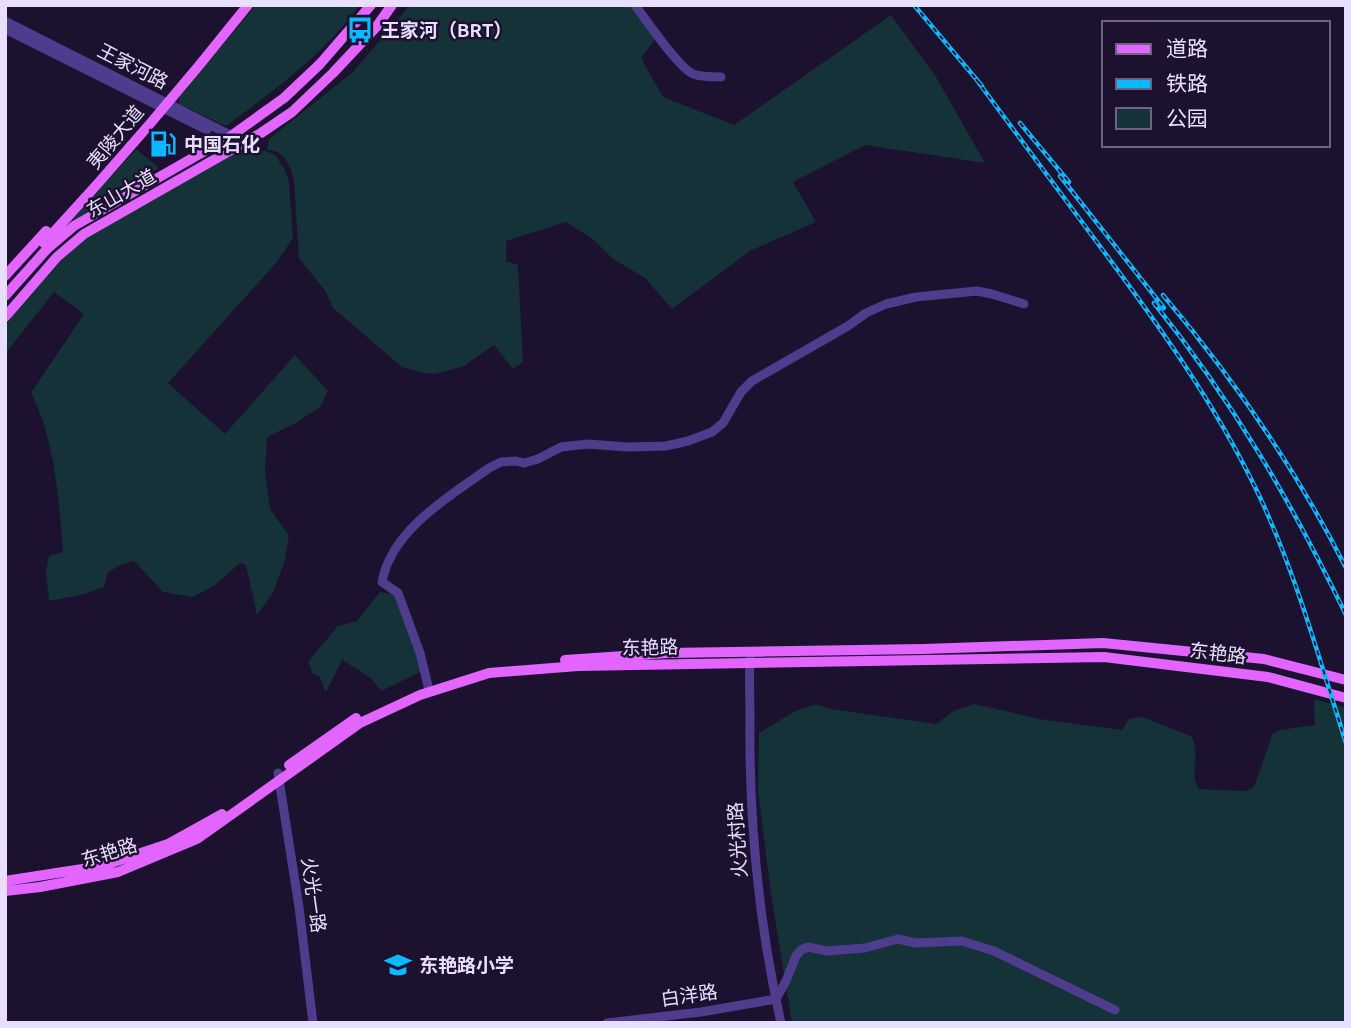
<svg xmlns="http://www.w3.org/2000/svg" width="1351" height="1028" viewBox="0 0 1351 1028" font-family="Ubuntu,'Noto Sans SC',sans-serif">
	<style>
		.green { fill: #143238 }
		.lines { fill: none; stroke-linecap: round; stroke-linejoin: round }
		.minor { stroke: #4e3c8d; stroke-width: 9 }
		.major { stroke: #e265ff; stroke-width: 10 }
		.rail-casing { stroke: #0ab9ff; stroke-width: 4.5 }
		.rail { stroke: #1c112e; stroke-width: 2; stroke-dasharray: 5; stroke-linecap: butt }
		.labels { text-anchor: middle; stroke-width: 5; stroke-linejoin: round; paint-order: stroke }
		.poi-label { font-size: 19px; font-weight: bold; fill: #e8deff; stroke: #1c112e; text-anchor: start }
		.street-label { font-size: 19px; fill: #e8deff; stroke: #1c112e }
	</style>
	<rect width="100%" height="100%" fill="#1c112e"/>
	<!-- green -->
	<path class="green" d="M 256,5 L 360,5 C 324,54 275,90 226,126 L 179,104 L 179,97 Z
		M 410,5 L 635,5 L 658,35 L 641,58 L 663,97 L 734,125 L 891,15 L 936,77 L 985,163 L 865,145 L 793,182 L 816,222 L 750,251 L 672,309 L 645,278 L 613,259 L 594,240 L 566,222 L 506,241 L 506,261 L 518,265 L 523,362 L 513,369 L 494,345 L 464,366 L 435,374 L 420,372 L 402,367 L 333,308 L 326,292 L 299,258 L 294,183 L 291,169 L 284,157 L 277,152 L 267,149 L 269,139 L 353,72 Z
		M 239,147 L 266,151 L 275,155 L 285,170 L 289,182 L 293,238 L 276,263 L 168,383 L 225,434 L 295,355 L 328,391 L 320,407 L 296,423 L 267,437 L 265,472 L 270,509 L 289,535 L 285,560 L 273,593 L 257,615 L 246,565 L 240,563 L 215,585 L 193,597 L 163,592 L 134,561 L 121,565 L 108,572 L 104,587 L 85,594 L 49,601 L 46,572 L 49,556 L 63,552 C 59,500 55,440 31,393 L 84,314 L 54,292 L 5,354 L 5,326 L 23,302 L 59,263 L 85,236 Z
		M 136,149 L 159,168 L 130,183 L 63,230 Z
		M 380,592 L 396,595 L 422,671 L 381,691 L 371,678 L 342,660 L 327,690 L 325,691 L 320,677 L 313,674 L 308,662 L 338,626 L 357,621 Z
		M 1314,699 L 1346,708 L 1345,1023 L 792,1023 L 771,894 L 758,791 L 759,733 L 795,711 L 816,704 L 830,709 L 936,724 L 955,710 L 975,704 L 1039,719 L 1122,730 L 1129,719 L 1142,717 L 1191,736 C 1202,752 1188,773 1199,789 L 1246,791 L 1254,787 L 1273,733 L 1280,730 L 1315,725 Z"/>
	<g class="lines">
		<!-- minor -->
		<path class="minor" d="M 635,5 C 647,21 678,67 693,74 C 702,77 713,77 721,77
			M 5,21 L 244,142
			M 5,29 L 207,130
			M 750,657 C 749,678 750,700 750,721 C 749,822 759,924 781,1023
			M 428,686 L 420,653 L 398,593 L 382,582 C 391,530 450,496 489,468 L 501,462 L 516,461 L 524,463 L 538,459 L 561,447 L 588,444 L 627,447 L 666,446 L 688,441 L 712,432 L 723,423 L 741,392 L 752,381 L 848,326 L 866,313 L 886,304 L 916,297 L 977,291 L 992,294 L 1024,304
			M 278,773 L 299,907 L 313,1023
			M 607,1023 L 701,1012 L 776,999 L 786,981 L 796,956 L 801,950 L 808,947 L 827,951 L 865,948 L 898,939 L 916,943 L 962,941 L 994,951 L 1115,1010"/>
		<!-- major -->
		<path class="major" d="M 44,243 C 115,166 183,87 248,5
			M 5,276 L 46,231
			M 5,296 L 47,249 L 74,226 L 231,136 L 284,98 L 320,64 L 371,5
			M 5,317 L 57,257 L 84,234 L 261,133 L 292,112 L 333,73 L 377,26 L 392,5
			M 565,660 L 668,653 L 923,649 L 1103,643 L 1264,659 L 1346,680
			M 289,765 L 356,718
			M 5,881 L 102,866 L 168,844 L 222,814
			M 5,891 L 40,887 L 118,872 L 197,839 L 360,723 L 420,695 L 489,673 L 578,666 L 1104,657 L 1268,677 L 1346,698"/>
		<!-- rail casing -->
		<g class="rail-casing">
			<path id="rail" d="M 914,5 L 982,86
				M 976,79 C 1016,133 1056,187 1096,241 C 1155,320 1213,400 1256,489 C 1295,570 1319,658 1346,743
				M 1020,123 L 1069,182
				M 1060,176 L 1164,308
				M 1163,295 C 1234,379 1296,469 1346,568
				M 1154,303 C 1232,400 1292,503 1346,615"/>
		</g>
		<!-- rail -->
		<use href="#rail" class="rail"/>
	</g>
	<!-- icons -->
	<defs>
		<g id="bus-bare" transform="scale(2.1)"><path d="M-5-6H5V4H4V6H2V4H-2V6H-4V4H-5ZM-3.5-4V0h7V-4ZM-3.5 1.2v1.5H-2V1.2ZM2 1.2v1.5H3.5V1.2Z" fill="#0ab9ff" stroke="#1c112e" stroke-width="2.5" paint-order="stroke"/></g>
		<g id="fuel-bare" transform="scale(2.1)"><path d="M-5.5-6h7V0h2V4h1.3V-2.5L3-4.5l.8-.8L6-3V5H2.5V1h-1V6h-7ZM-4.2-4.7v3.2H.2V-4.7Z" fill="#0ab9ff" stroke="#1c112e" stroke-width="2.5" paint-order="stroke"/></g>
		<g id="school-bare" transform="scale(2.1)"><path d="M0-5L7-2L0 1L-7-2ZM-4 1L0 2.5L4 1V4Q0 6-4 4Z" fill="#0ab9ff" stroke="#1c112e" stroke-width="2.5" paint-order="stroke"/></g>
	</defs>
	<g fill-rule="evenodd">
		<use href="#bus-bare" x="360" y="30"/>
		<use href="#fuel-bare" x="163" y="144"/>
		<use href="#school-bare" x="398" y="965"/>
	</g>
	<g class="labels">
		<!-- poi labels -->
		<g class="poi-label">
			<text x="381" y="37">王家河（BRT）</text>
			<text x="184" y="151">中国石化</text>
			<text x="419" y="972">东艳路小学</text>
		</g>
		<!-- street labels -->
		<g class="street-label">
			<text transform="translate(133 66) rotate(27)" y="7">王家河路</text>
			<text transform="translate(115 137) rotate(-50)" y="7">夷陵大道</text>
			<text transform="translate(121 193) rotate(-30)" y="7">东山大道</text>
			<text transform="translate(650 647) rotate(-1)" y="7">东艳路</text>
			<text transform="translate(1218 653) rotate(7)" y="7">东艳路</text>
			<text transform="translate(737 840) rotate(-94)" y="7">火光村路</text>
			<text transform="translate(109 852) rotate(-17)" y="7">东艳路</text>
			<text transform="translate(314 895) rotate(82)" y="7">火光一路</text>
			<text transform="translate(689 995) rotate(-8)" y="7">白洋路</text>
		</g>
	</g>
	<!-- border -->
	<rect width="1351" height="1028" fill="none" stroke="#e8deff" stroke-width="14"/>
	<!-- legend -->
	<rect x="1102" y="21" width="228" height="126" fill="#1c112e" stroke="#6e6382" stroke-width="2"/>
	<rect x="1116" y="44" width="35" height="10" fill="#e265ff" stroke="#6e6382" stroke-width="2"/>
	<text x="1166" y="56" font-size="21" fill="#e8deff">道路</text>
	<rect x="1116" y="79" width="35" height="10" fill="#0ab9ff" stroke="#6e6382" stroke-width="2"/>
	<text x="1166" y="91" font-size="21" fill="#e8deff">铁路</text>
	<rect x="1116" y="108" width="35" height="21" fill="#143238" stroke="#6e6382" stroke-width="2"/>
	<text x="1166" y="126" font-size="21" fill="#e8deff">公园</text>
</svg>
